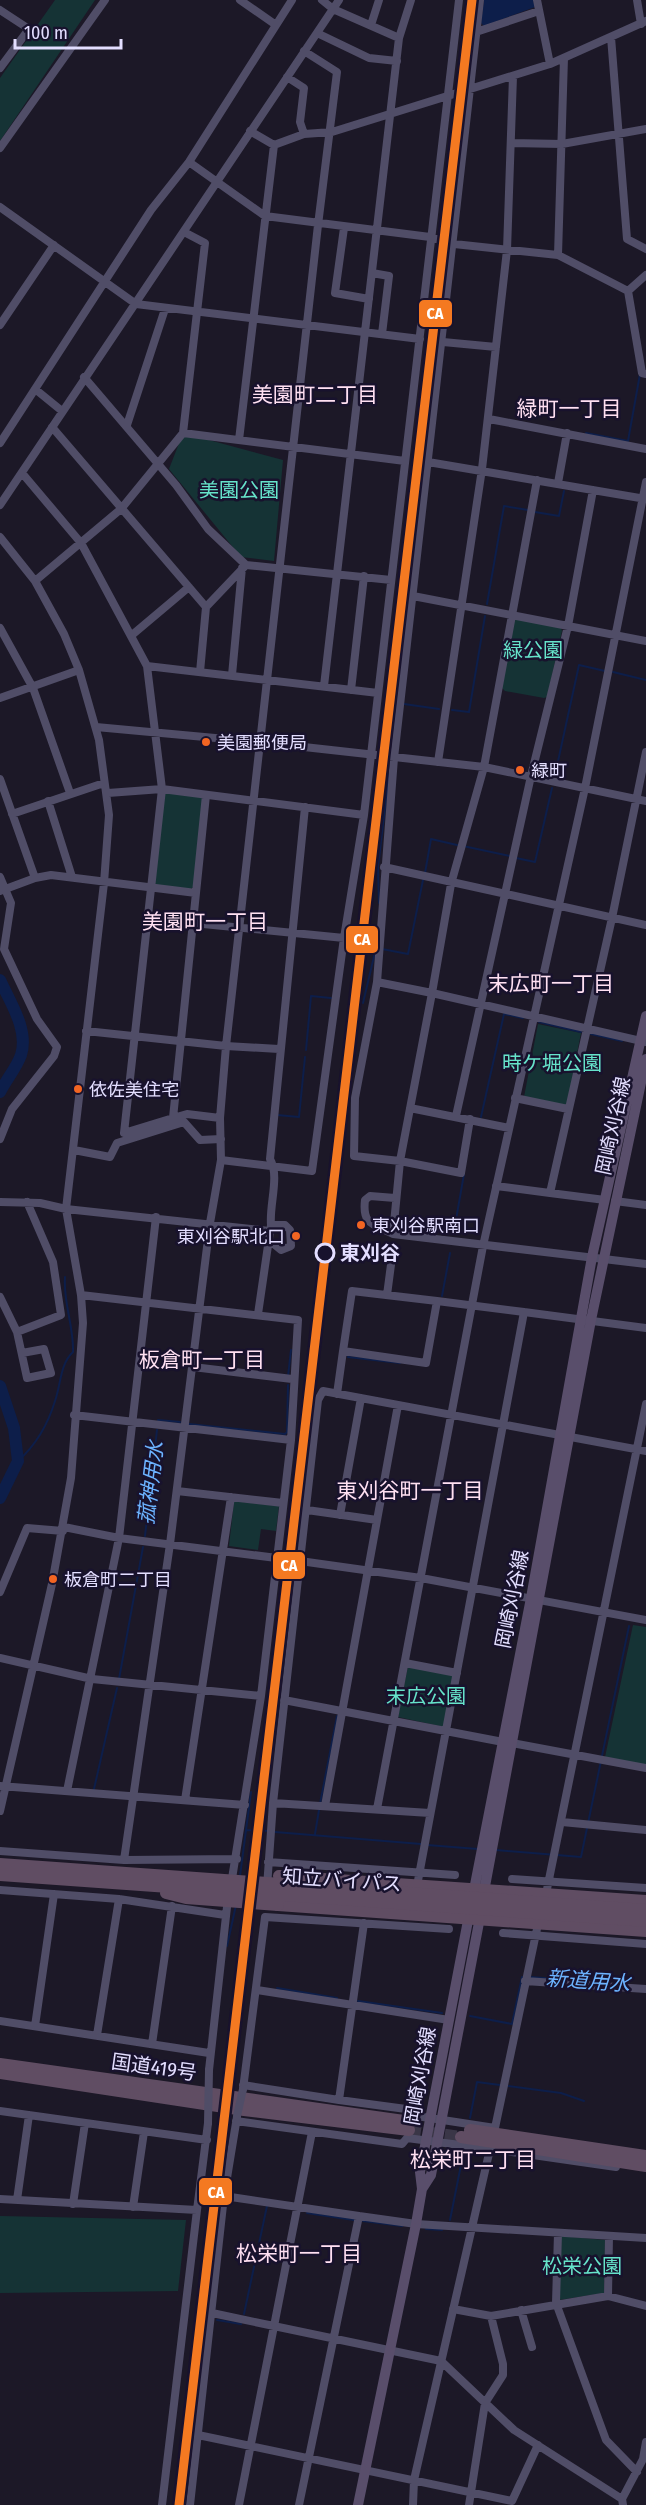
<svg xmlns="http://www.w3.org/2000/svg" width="646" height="2505" viewBox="0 0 646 2505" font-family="'Fira Sans Condensed','Noto Sans JP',sans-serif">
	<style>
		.green { fill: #153335 }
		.water { fill: #0d1e4a }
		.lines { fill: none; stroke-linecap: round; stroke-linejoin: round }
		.stream { stroke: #0d1e4a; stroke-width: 2 }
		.river { stroke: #0d1e4a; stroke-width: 12 }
		.highway-tunnel { stroke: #3a3647; stroke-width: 12; stroke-dasharray: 12 6; stroke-linecap: butt }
		.minor { stroke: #504d67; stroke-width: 8 }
		.major { stroke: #594e6b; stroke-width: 10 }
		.highway { stroke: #604d63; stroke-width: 12 }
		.minor-bridge { stroke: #504d67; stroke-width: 8 }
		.highway-bridge { stroke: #604d63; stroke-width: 12 }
		.rail-1-casing { stroke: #18122d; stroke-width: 14 }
		.rail-1 { stroke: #f47921; stroke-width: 9 }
		.bus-dot { fill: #f26522; stroke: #18122d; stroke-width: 2 }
		.stop-dot { fill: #18122d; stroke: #e3deff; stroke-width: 3 }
		.labels { text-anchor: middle; stroke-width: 5; stroke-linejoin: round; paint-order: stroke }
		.bus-label { font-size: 18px; fill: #e3deff; stroke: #18122d; text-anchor: start }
		.park-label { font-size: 20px; fill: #66e3ca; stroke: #18122d }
		.street-label { font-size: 20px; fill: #e3deff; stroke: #18122d }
		.stop-label { font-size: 20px; font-weight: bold; fill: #e3deff; stroke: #18122d; text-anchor: start }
		.neighbourhood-label { font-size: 21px; fill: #ffe0f2; stroke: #18122d }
		.water-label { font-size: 21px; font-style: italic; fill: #6cb3ff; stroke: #18122d }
		.line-badge { stroke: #18122d; stroke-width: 2 }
		.badge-label { font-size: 16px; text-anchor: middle; font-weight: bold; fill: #fff }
	</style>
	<rect width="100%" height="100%" fill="#1c1827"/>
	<!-- green -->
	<path class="green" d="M 55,0 L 95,0 L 0,141 L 0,78 Z
		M 183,433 L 283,460 L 274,561 L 241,557 L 169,469 Z
		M 517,619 L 561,628 L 562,631 L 547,697 L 544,698 L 505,691 L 502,688 L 514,621 Z
		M 167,792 L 201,797 L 203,800 L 194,887 L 190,889 L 156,886 L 155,883 L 164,795 Z
		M 538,1024 L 581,1033 L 567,1104 L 564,1106 L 524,1097 Z
		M 234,1501 L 279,1506 L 276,1531 L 261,1529 L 258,1550 L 229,1546 Z
		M 633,1625 L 646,1627 L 646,1765 L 605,1757 Z
		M 408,1666 L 454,1675 L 444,1727 L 398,1717 Z
		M 0,2216 L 186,2220 L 178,2291 L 0,2293 Z
		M 561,2236 L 605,2240 L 604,2293 L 559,2300 Z"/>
	<!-- water -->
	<path class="water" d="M 484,0 L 533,0 L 535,7 L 484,26 L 481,23 Z"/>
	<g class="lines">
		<!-- stream -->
		<path class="stream" d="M 586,433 L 628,441 L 640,374
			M 535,512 L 559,516 L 564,491
			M 487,604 L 504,506 L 528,510
			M 613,672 L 646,680
			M 404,704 L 439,709
			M 452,710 L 469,712 L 485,616
			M 555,775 L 579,665 L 605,671
			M 463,846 L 510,856
			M 516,858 L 535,862 L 552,788
			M 425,873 L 431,839 L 457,845
			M 379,903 L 378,867 L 389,774
			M 375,948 L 377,927
			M 382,949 L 408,954 L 423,880
			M 363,1003 L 376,948
			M 539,1022 L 581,1032
			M 591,1034 L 622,1041
			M 306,1050 L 311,996 L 331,998
			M 277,1115 L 299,1117 L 305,1057
			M 481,1117 L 504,1014 L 523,1018
			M 454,1231 L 464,1174
			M 442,1296 L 450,1253
			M 348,1357 L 400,1363
			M 288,1376 L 291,1350
			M 158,1420 L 180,1422
			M 189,1424 L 285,1434 L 287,1432 L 288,1385
			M 18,1461 C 36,1445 48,1424 55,1401 C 61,1384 60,1364 73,1352 C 74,1327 63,1302 65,1277
			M 145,1536 L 157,1430
			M 119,1679 L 143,1547
			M 94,1789 L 117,1688
			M 320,1804 L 337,1716
			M 246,1830 L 269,1831
			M 275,1832 L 421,1844
			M 315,1834 L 319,1810
			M 427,1845 L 478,1849
			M 496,1850 L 581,1857 L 629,1626
			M 240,1876 L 251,1792
			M 227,1946 L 236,1905
			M 530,1977 L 559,1979
			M 277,1988 L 337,1998
			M 358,2001 L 442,2013
			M 470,2016 L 512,2024 L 522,1977
			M 508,2086 L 561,2093 L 584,2101
			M 470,2118 L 477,2082 L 500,2085
			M 307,2213 L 354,2220
			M 450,2220 L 463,2155
			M 363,2221 L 402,2226
			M 426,2229 L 442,2230
			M 244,2314 L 267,2206
			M 217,2320 L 241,2324
			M 183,2505 L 200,2377"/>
		<!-- river -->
		<path class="river" d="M 0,980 C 10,1002 29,1030 21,1055 C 17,1067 6,1080 0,1092
			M 0,1386 L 14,1428 L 18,1461 L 0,1498"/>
		<!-- highway-tunnel -->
		<path class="highway-tunnel" d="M 409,2130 L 461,2137"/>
		<!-- minor -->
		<path class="minor" d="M 240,0 L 276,25
			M 322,0 L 333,9 L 399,38
			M 537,0 L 550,64
			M 637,0 L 641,24
			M 0,10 L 29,29 L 0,68
			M 371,25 L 379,0
			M 476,32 L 539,11
			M 317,33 L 369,58 L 397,61
			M 611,37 L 627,239 L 646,249
			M 287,77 L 304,88 L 300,122 L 304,134
			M 250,131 L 274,145
			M 511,143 L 562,144 L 646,129
			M 274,145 L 304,134 L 332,132 L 550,64 L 646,21
			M 0,148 L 105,0
			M 189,162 L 265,216 L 430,237 L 454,244 L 558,255 L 628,291
			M 0,207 L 136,304 L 420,339
			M 344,228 L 335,293 L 369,299
			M 558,255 L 564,58
			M 372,273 L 389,276 L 382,334
			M 628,291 L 642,373 L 646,374
			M 628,291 L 646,275
			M 0,325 L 54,245
			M 443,342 L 496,347
			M 84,377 L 176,485 L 208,529 L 246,565 L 391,580
			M 35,389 L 62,411
			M 489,419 L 646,449
			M 127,425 L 165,309
			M 52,427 L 206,607
			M 183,433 L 405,461
			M 239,440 L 274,145
			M 0,443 L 151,210 L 189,162 L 292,0
			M 428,462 L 646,499
			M 22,473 L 81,543 L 147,666 L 162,789 L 124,1133 L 173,1118 L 206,795
			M 558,483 L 567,433
			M 0,505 L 339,0
			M 0,537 L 35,581 L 64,634 L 79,670 L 99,740 L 109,815 L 104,883 L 66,1209 L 81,1295 L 83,1323 L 71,1478 L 52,1584 L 0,1811
			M 35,581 L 121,509 L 183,433 L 205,243 L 184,232
			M 413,596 L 646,641
			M 0,628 L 33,688 L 70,793
			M 132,635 L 189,587
			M 147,666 L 378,693
			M 200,672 L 206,607 L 246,565
			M 232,675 L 242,568
			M 324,686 L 399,38 L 411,0
			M 351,690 L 364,576
			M 0,698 L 79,670
			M 96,727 L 259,742 L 484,767 L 646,801
			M 438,762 L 482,469 L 507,250 L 513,76
			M 0,779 L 35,878
			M 108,793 L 162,789 L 364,815 L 459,0
			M 48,801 L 72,877
			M 12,814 L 104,783
			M 384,867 L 646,925
			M 0,877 L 11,903 L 4,949 L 37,1019 L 57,1047 L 54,1056 L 12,1109 L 0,1139
			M 0,891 L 35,878 L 51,875 L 196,893
			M 193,923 L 344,938
			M 377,982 L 432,993 L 451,884 L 484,767 L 537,480
			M 86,1031 L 226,1046 L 279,1049
			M 515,1098 L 568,1109
			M 410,1108 L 509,1128
			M 456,1116 L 531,776 L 568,626 L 593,490
			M 173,1118 L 187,1114 L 220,1118
			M 470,1119 L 461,1173 L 400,1161 L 354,1156 L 355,1098 L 377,982 L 394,758 L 480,0
			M 74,1150 L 110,1157 L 117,1143 L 184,1122 L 200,1140 L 221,1139
			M 221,1160 L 312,1171 L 344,938 L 364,815
			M 496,1186 L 550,1193
			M 395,1198 L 370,1196 L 365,1200 C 362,1225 373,1224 393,1234 L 646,1264
			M 605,1200 L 550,1193 L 612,918 L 646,752
			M 615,1201 L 646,1205
			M 0,1202 L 40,1203 L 66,1209 L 269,1231
			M 393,1234 L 400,1161 L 432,993 L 646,1042
			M 270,1241 L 281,1250 L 291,1246 L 290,1230 L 285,1225 L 271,1225
			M 81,1295 L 298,1320 L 291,1440 L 261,1696 L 231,1885
			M 387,1295 L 392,1257
			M 0,1297 L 17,1332 L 61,1315 L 53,1262 L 27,1202
			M 524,1312 L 646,1328
			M 258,1314 L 271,1225 C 269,1205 280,1176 270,1159 L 305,807
			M 17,1332 L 27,1378 L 51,1373 L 44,1349 L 22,1353
			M 193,1367 L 292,1379
			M 337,1394 L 343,1351
			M 74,1415 L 291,1440
			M 646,1451 L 323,1391 L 318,1400 L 300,1561 L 421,1578 L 646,1620
			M 177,1491 L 283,1503
			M 307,1510 L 377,1520
			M 340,1515 L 361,1398
			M 64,1527 L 119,1538 L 300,1561 L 273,1803 L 430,1813
			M 0,1592 L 27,1528 L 63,1531
			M 0,1658 L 92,1679 L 261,1696
			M 405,1663 L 457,1673
			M 284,1700 L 503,1742
			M 512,1743 L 646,1768
			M 0,1786 L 245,1805
			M 67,1791 L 119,1538 L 156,1217
			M 185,1800 L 231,1497
			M 325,1806 L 398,1405
			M 377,1809 L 483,1246 L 585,788 L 646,482
			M 562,1822 L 646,1830
			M 0,1851 L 124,1860 L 237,1859
			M 124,1860 L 170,1544 L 210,1223 L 221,1160 L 220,1118 L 226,1046 L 318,225 L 337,72 L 304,51
			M 268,1862 L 455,1875
			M 512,1879 L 646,1888
			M 417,1886 L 524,1312 L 437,1301 L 426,1363 L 343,1351 L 352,1291 L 437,1301
			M 267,1887 L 273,1803
			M 0,1890 L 119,1899 L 225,1915
			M 546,1894 L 646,1404
			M 364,1923 L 339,2100 L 406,2109 L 410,2115 L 495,2128 L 538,1924
			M 503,1933 L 646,1944
			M 525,1981 L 646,1989
			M 257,1990 L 449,2020
			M 0,2021 L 209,2053
			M 35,2026 L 54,1894
			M 97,2035 L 119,1899
			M 152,2044 L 172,1906
			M 209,2070 L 228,1898
			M 243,2085 L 339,2100
			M 243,2089 L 265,1917 L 449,1929
			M 0,2111 L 207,2140
			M 236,2121 L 402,2144 L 407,2138 L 490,2149 L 414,2480 L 413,2505
			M 490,2149 L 616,2167
			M 224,2196 L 359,2216
			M 0,2199 L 197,2210 L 162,2505
			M 17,2200 L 29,2115
			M 73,2204 L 85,2123
			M 133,2207 L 144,2132
			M 197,2210 L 208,2123
			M 558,2233 L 556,2303 L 606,2440 L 637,2472
			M 608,2296 L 609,2236
			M 453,2309 L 491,2316 L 608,2296 L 646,2306
			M 521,2310 L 532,2347
			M 212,2313 L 441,2361 L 514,2430 L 622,2499
			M 198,2435 L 512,2501 L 538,2445
			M 190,2505 L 224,2196 L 237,2117
			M 239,2505 L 312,2132
			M 299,2505 L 359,2216 L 416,2224 L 646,2238
			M 469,2505 L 485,2403 L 503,2375 L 503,2364 L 491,2316
			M 623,2505 L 622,2499 L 643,2459 L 646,2442"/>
		<!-- major -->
		<path class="major" d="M 473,1895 L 531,1598 L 592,1257 L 646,1016
			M 483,1897 L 591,1320 L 646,1059
			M 422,2189 L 431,2175 L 481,1912
			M 358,2505 L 416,2224 L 422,2189 L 420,2172 L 470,1910"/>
		<!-- highway -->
		<path class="highway" d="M 279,1876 L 646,1901
			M 278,1905 L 646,1931
			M 0,2064 L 411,2122
			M 0,2073 L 244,2110 L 409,2130
			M 470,2130 L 646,2156
			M 461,2137 L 646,2166"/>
		<!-- minor-bridge -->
		<path class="minor-bridge" d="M 237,2116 L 243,2089
			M 208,2123 L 209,2070"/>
		<!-- highway-bridge -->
		<path class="highway-bridge" d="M 0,1864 L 646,1910
			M 0,1875 L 646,1921
			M 166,1893 L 186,1898 L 278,1905"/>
		<!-- rail-1 casing -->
		<g class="rail-1-casing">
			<path id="rail-1" d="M 179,2505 L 472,0"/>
		</g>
		<!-- rail-1 -->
		<use href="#rail-1" class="rail-1"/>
	</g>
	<!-- markers -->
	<g class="bus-dot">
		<circle cx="206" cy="742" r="5"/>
		<circle cx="520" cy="770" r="5"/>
		<circle cx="78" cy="1089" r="5"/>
		<circle cx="361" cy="1225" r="5"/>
		<circle cx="296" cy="1236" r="5"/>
		<circle cx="53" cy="1579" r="5"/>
	</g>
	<circle class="stop-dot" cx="325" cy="1253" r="9"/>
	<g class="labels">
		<!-- bus labels -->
		<g class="bus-label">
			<text x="217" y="749">美園郵便局</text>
			<text x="531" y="777">緑町</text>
			<text x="89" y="1096">依佐美住宅</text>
			<text x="372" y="1232">東刈谷駅南口</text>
			<text x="285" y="1243" text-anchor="end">東刈谷駅北口</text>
			<text x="64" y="1586">板倉町二丁目</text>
		</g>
		<!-- park labels -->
		<g class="park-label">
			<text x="239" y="497">美園公園</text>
			<text x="533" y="657">緑公園</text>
			<text x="552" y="1070">時ケ堀公園</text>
			<text x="426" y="1703">末広公園</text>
			<text x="582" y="2273">松栄公園</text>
		</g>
		<!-- street labels -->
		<g class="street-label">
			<text transform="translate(613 1126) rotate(-78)" y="7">岡崎刈谷線</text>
			<text transform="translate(512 1599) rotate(-79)" y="7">岡崎刈谷線</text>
			<text transform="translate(342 1880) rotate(4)" y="7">知立バイパス</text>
			<text transform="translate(154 2067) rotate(8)" y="7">国道419号</text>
			<text transform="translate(420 2076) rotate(-80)" y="7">岡崎刈谷線</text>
		</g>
		<!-- stop labels -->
		<g class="stop-label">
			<text x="340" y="1260">東刈谷</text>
		</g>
		<!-- neighbourhood labels -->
		<g class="neighbourhood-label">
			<text x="315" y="402">美園町二丁目</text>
			<text x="569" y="416">緑町一丁目</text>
			<text x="205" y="929">美園町一丁目</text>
			<text x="551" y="991">末広町一丁目</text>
			<text x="202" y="1367">板倉町一丁目</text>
			<text x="410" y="1498">東刈谷町一丁目</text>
			<text x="473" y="2167">松栄町二丁目</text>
			<text x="299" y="2261">松栄町一丁目</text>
		</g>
		<!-- water labels -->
		<g class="water-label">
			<text transform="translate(151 1483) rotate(-83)" y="7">菰神用水</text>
			<text transform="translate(588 1981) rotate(4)" y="7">新道用水</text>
		</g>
	</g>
	<g class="line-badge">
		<rect x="418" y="299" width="35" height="29" rx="6" fill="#f47921"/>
		<rect x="345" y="925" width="34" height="29" rx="6" fill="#f47921"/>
		<rect x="272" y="1551" width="34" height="29" rx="6" fill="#f47921"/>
		<rect x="198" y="2177" width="35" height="29" rx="6" fill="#f47921"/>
	</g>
	<g class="badge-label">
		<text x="435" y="319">CA</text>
		<text x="362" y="945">CA</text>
		<text x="289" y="1571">CA</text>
		<text x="216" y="2198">CA</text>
	</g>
	<!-- scale -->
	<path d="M15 39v9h106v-9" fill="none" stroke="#e3deff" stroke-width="3"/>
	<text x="24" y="39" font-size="18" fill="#e3deff" stroke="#18122d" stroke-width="4.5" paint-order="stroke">100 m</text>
</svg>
